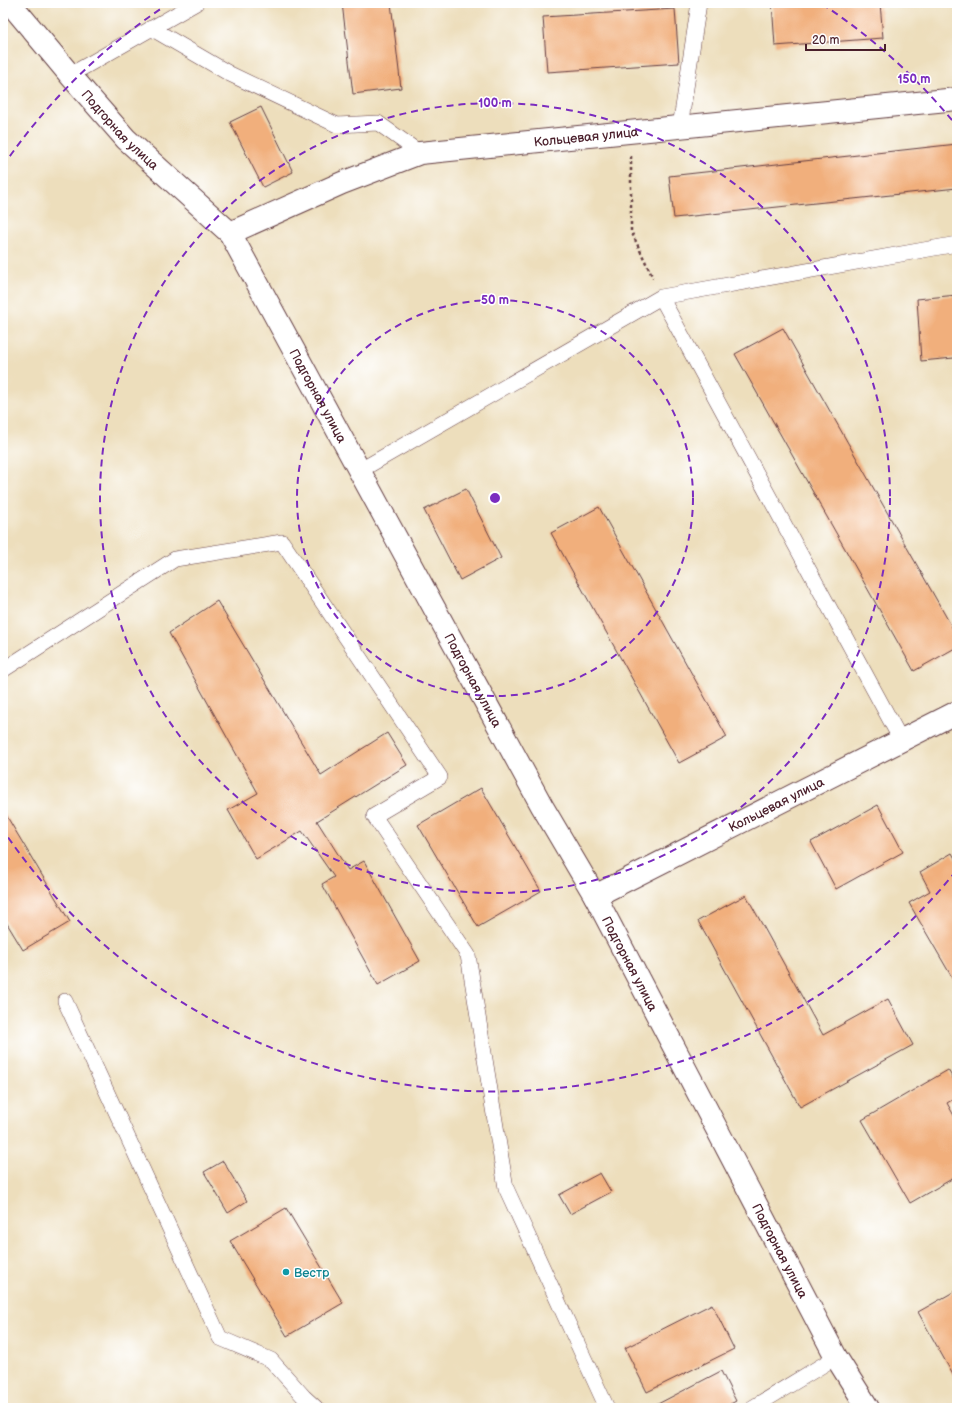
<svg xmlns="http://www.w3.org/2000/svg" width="960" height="1411" viewBox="0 0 960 1411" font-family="'Balsamiq Sans',sans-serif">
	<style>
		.building { fill: #f1af7c }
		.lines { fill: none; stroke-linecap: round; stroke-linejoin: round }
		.service-casing { stroke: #623c41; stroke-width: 16 }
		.minor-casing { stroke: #623c41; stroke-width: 24 }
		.path { stroke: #623c41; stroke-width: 2.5; stroke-dasharray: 3 3; stroke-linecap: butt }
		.service { stroke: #fff; stroke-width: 15 }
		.minor { stroke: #fff; stroke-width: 22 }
		.ring { fill: none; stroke: #7b2cbf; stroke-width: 2; stroke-dasharray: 7 5 }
		.culture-dot { fill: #0f9aa8; stroke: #fff; stroke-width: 1.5 }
		.labels { text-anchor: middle; stroke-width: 3; stroke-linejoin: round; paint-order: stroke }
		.street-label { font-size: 13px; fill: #4a1f2b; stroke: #fff }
		.culture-label { font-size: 13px; fill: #0d838f; stroke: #fff; text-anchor: start }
		.centre { fill: #7b2cbf; stroke: #fff; stroke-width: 2 }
		.ring-label { font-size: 12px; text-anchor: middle; font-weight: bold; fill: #7b2cbf; stroke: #fff; stroke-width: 3; stroke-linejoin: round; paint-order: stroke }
	</style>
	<rect width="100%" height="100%" fill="#fff"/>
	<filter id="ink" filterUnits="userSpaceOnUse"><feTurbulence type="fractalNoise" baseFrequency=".025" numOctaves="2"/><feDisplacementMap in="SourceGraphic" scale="8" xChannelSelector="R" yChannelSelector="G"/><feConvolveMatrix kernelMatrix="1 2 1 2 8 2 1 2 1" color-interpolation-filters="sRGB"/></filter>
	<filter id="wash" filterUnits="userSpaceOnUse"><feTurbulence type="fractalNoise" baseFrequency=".012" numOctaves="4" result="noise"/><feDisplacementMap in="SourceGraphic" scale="16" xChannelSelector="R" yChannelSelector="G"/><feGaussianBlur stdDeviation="0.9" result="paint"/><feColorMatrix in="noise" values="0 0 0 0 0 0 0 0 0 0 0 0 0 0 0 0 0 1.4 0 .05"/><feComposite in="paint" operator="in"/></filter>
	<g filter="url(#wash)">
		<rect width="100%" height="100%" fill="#eddebc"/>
		<g id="blocks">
			<!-- building -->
			<path class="building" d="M 342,3 L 391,3 L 401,88 L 353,94 Z
				M 772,3 L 880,3 L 883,38 L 775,46 Z
				M 675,9 L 679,63 L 547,72 L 543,17 Z
				M 261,107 L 293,172 L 263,187 L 230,122 Z
				M 957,144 L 957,188 L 674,218 L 669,176 Z
				M 957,295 L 957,351 L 954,358 L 921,361 L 917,299 Z
				M 783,328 L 957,636 L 957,647 L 914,671 L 735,354 Z
				M 466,489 L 501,558 L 460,580 L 424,510 Z
				M 599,507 L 727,737 L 679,763 L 551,533 Z
				M 217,601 L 321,775 L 387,733 L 407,765 L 317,821 L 348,870 L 364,861 L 420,961 L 378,985 L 322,884 L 334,877 L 302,831 L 256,859 L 228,810 L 258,793 L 169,633 Z
				M 957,755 L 957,766 L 953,757 Z
				M 481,788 L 541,891 L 478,927 L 418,825 Z
				M 878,805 L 903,852 L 836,889 L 811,842 Z
				M 3,810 L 70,922 L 23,950 L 3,917 Z
				M 952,853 L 957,862 L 957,986 L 909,903 L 930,891 L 920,872 Z
				M 746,895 L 823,1035 L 888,999 L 913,1045 L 800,1107 L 698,921 Z
				M 948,1070 L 957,1085 L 957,1097 L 947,1103 L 957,1121 L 957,1176 L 910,1203 L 862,1120 Z
				M 223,1161 L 247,1201 L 228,1213 L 204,1172 Z
				M 600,1173 L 611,1192 L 570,1214 L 559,1195 Z
				M 286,1208 L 343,1303 L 287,1336 L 230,1241 Z
				M 957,1290 L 957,1382 L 918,1312 Z
				M 712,1304 L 734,1349 L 647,1392 L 625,1348 Z
				M 721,1371 L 736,1401 L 723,1408 L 655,1408 L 654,1406 Z"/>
		</g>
	</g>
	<g filter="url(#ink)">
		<use href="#blocks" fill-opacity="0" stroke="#623c41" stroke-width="1"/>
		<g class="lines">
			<!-- service casing -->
			<g class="service-casing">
				<path id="service" d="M 151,28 L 230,74 L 337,125 L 378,123 L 420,153
					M 70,75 L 196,3
					M 680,127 L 699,3
					M 661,297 L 901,740
					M 359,471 L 661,297 L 957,244
					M 3,670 L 175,559 L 282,542 L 440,777 L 374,816 L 468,955 L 506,1188 L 607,1408
					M 65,1001 L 220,1338 L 271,1360 L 304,1397 L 316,1408
					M 752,1408 L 836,1357"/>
			</g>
			<!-- minor casing -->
			<g class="minor-casing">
				<g id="minor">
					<path id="s1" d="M 10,3 L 70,75 L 126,139 L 230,233 L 542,806 L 595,896 L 836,1357 L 868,1408"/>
					<path id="s2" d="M 230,233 L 342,183 L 420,153 L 957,99"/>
					<path id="s3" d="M 595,896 L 957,712"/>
				</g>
			</g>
			<!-- path -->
			<path class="path" d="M 631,156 L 631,231 L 653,278"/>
			<!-- service -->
			<use href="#service" class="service"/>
			<!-- minor -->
			<use href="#minor" class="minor"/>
		</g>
	</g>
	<!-- distance rings -->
	<g class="ring">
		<circle cx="495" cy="498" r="198"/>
		<circle cx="495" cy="498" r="395"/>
		<path d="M956 871A593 593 0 0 1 3 830M3 166A593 593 0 0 1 168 4M822 4A593 593 0 0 1 956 125"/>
	</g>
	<!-- markers -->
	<circle class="culture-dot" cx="286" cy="1272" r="4"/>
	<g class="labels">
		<!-- street labels -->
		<g class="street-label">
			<text dy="5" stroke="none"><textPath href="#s1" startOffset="168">Подгорная улица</textPath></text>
			<text dy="5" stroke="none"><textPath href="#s2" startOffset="373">Кольцевая улица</textPath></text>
			<text dy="5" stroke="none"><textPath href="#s1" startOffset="504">Подгорная улица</textPath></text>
			<text dy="5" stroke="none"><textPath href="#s1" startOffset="828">Подгорная улица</textPath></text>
			<text dy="5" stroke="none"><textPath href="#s3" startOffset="203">Кольцевая улица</textPath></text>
			<text dy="5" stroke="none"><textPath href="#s1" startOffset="1152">Подгорная улица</textPath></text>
			<text dy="5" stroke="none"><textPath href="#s1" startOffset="1476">Подгорная улица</textPath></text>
		</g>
		<!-- culture labels -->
		<g class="culture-label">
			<text x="294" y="1277">Вестр</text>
		</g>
	</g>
	<circle cx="495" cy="498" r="6" class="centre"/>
	<g class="ring-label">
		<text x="914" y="83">150 m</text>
		<text x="495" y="107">100 m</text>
		<text x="495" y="304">50 m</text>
	</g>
	<!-- margin -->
	<rect width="960" height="1411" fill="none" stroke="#fff" stroke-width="16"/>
	<!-- scale -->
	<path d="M806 44v6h79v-6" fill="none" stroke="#4a1f2b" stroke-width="2"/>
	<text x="812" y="44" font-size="12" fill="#4a1f2b" stroke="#ffffff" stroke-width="3" paint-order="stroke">20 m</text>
</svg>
